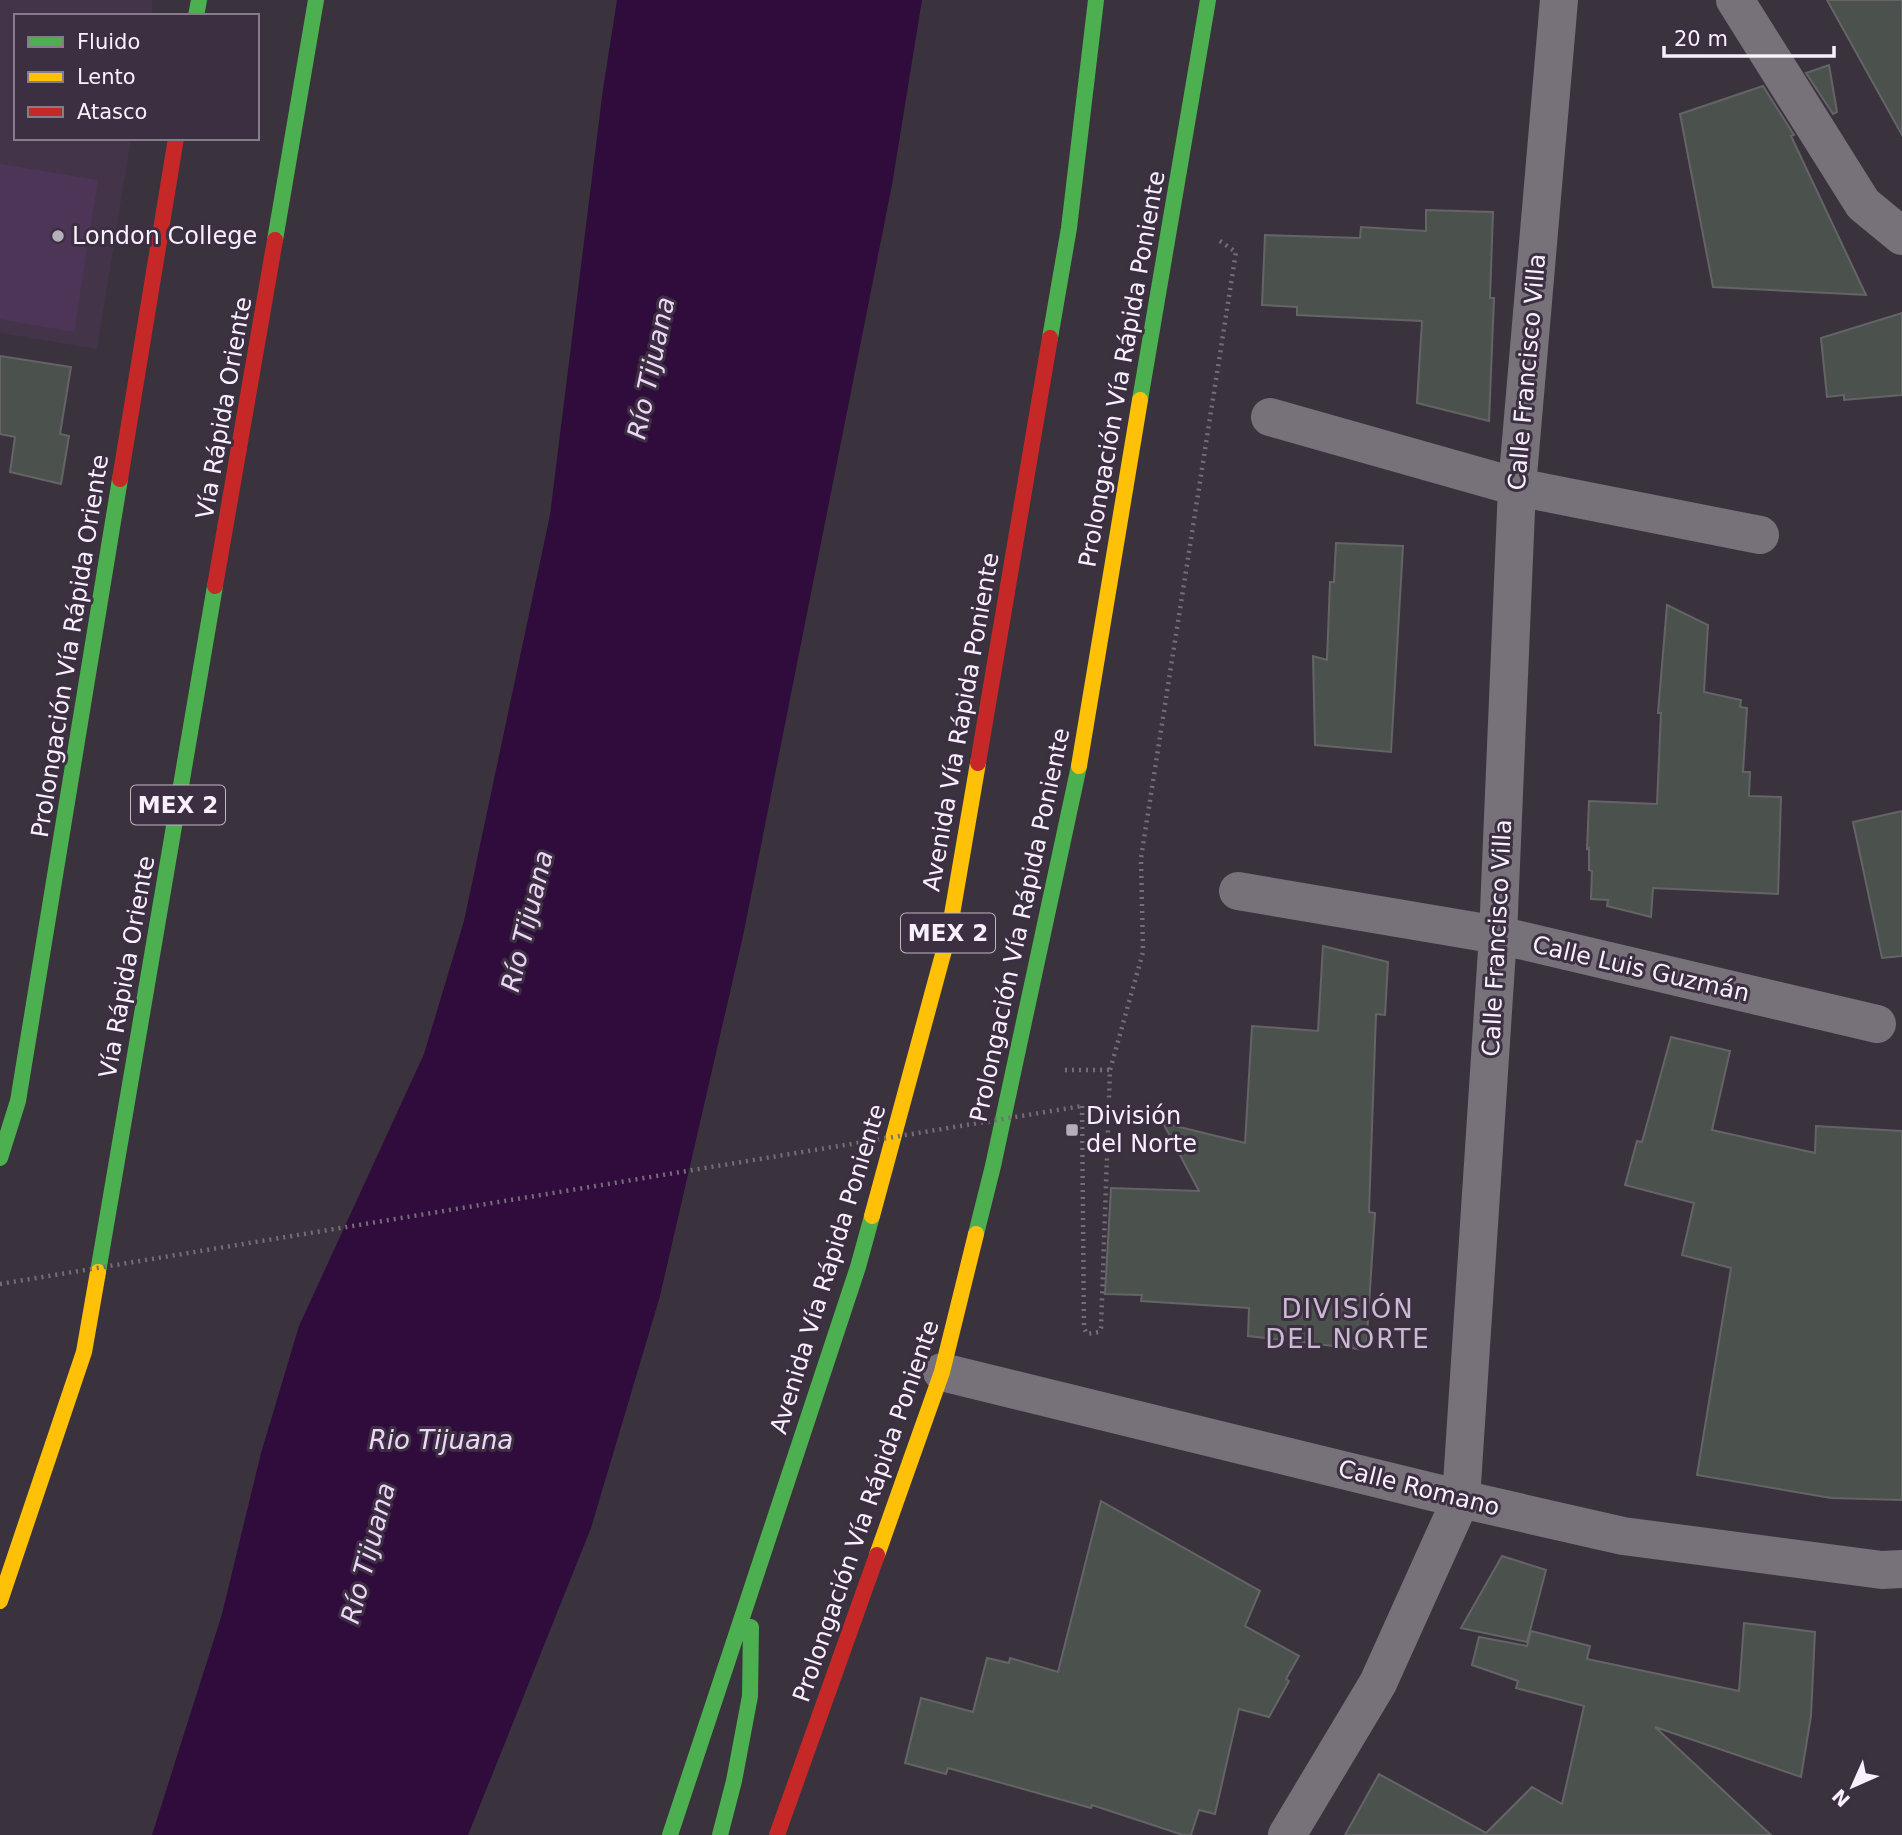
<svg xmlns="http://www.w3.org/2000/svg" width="1902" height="1835" viewBox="0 0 1902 1835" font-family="'DejaVu Sans',sans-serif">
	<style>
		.built { fill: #44344a }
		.green { fill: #4d3557 }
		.water { fill: #2f0c3b }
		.building { fill: #4b524e; stroke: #646466; stroke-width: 2 }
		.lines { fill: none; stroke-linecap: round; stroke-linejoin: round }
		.path { stroke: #746e76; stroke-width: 4.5; stroke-dasharray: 2 5; stroke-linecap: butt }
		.street { stroke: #77717a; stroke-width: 38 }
		.fast { stroke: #4caf50; stroke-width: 16 }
		.slow { stroke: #ffc107; stroke-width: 16 }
		.jam { stroke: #c62828; stroke-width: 16 }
		.path-bridge { stroke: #746e76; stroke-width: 4.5; stroke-dasharray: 2 5; stroke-linecap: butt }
		.poi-dot { fill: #b6aeb9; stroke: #3c2f41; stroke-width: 2.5 }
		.labels { text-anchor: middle; stroke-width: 6; stroke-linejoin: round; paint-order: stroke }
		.shield { fill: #3c2f41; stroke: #c0b6c4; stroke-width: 2 }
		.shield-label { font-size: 23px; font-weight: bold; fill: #f8f0fc }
		.poi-label { font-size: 24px; fill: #f8f0fc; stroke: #3c2f41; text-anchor: start }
		.street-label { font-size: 24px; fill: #f8f0fc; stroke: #3c2f41 }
		.water-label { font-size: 26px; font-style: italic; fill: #edd6f8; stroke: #3c2f41 }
		.neighbourhood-label { font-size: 26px; letter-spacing: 2px; fill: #cbbbd2; stroke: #3c2f41 }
	</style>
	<rect width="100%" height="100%" fill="#3a333d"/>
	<!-- built -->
	<path class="built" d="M 0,0 L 153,0 L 151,16 L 16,16 L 16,138 L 131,138 L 97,349 L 0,333 Z"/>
	<!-- green -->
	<path class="green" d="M 0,164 L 98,180 L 74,332 L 0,319 Z"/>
	<!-- water -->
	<path class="water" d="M 617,0 L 922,0 L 892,185 L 743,936 L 660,1296 L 591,1528 L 468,1835 L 152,1835 L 222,1614 L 261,1453 L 299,1326 L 424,1054 L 464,921 L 550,515 L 603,89 Z"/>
	<!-- building -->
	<path class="building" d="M 1827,0 L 1902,0 L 1902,135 Z
		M 1829,65 L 1837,112 L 1833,114 L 1806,73 Z
		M 1763,86 L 1794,135 L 1791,136 L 1866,295 L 1713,287 L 1680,114 Z
		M 1426,210 L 1493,212 L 1490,298 L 1494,298 L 1489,421 L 1417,403 L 1422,321 L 1297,315 L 1297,307 L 1262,305 L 1265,235 L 1360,238 L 1361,227 L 1426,231 Z
		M 1902,313 L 1902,395 L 1844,400 L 1844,395 L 1827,397 L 1821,338 Z
		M 0,356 L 71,367 L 60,434 L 69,436 L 61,484 L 10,472 L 15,437 L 0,434 Z
		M 1336,543 L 1403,546 L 1391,752 L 1315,745 L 1313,656 L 1327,660 L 1330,582 L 1334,582 Z
		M 1667,605 L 1708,625 L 1704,692 L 1741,700 L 1740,707 L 1747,708 L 1743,772 L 1750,772 L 1749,796 L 1781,797 L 1778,894 L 1653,888 L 1651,917 L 1607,906 L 1608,900 L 1591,899 L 1592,871 L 1589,870 L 1589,848 L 1587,849 L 1589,801 L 1657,804 L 1661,713 L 1658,713 Z
		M 1902,811 L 1902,956 L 1882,958 L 1853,822 Z
		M 1323,946 L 1388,962 L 1385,1015 L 1376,1014 L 1369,1212 L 1375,1213 L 1366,1350 L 1248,1336 L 1249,1308 L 1141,1301 L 1142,1295 L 1105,1294 L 1111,1188 L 1199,1191 L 1163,1123 L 1245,1143 L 1252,1026 L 1318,1031 Z
		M 1671,1037 L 1730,1051 L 1712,1130 L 1815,1153 L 1816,1126 L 1902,1131 L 1902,1500 L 1831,1498 L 1697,1475 L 1731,1268 L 1682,1255 L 1694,1203 L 1625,1185 L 1637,1141 L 1642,1142 Z
		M 1101,1501 L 1260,1591 L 1245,1626 L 1299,1656 L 1286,1679 L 1289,1681 L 1269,1717 L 1239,1709 L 1215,1814 L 1199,1810 L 1191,1835 L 1183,1835 L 1092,1805 L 1091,1808 L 948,1768 L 946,1774 L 905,1763 L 921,1698 L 973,1712 L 987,1658 L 1009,1663 L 1010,1658 L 1058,1672 Z
		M 1502,1556 L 1546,1570 L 1527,1642 L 1461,1628 Z
		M 1744,1623 L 1815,1632 L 1811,1716 L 1801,1777 L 1655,1727 L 1771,1835 L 1345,1835 L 1379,1774 L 1486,1833 L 1532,1787 L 1562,1804 L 1584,1706 L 1516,1688 L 1518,1681 L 1472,1665 L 1479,1637 L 1527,1646 L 1531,1631 L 1590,1646 L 1587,1659 L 1739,1691 Z"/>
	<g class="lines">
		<!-- path -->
		<path class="path" d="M 1065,1070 L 1110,1070
			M 1082,1106 L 1084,1328 L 1087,1334 L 1099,1332 L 1101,1328 L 1110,1070 L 1143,952 L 1141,858 L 1236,252 L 1217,239"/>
		<!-- street -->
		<path class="street" d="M 1735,0 L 1863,204 L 1902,236
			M 1270,417 L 1517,487 L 1760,535
			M 1238,891 L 1498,935 L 1877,1024
			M 942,1372 L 1461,1499 L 1623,1536 L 1882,1570 L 1902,1569
			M 1287,1835 L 1378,1683 L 1461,1499 L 1498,935 L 1517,487 L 1559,0"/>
		<!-- fast -->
		<path class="fast" d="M 196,16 L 199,0
			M 275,240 L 316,0
			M 1050,338 L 1069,228 L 1096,0
			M 1140,400 L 1208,0
			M 0,1158 L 18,1101 L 120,479
			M 976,1234 L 993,1166 L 1079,766
			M 98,1272 L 215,586
			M 670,1835 L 858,1267 L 872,1216
			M 720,1835 L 734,1781 L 750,1696 L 751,1627"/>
		<!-- slow -->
		<path class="slow" d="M 1079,766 L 1140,400
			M 872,1216 L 949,932 L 978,763
			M 877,1555 L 942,1372 L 976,1234
			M 0,1601 L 84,1352 L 98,1272"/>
		<!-- jam -->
		<path class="jam" d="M 120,479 L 176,138
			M 215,586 L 275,240
			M 978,763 L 1050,338
			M 777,1835 L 877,1555"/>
		<!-- path-bridge -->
		<path class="path-bridge" d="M 0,1284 L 1082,1106"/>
	</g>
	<!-- markers -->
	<g class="poi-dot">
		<circle cx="58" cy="236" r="7"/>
		<rect x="1065" y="1123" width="14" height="14" rx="3.5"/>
	</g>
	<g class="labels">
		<!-- shield labels -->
		<g class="shield">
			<rect x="131" y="785.5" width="94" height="39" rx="5"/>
			<rect x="901" y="913.5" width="94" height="39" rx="5"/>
		</g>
		<g class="shield-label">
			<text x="178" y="813">MEX 2</text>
			<text x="948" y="941">MEX 2</text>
		</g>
		<!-- poi labels -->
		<g class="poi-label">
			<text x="72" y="244">London College</text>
			<text x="1086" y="1124">División<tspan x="1086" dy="28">del Norte</tspan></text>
		</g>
		<!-- street labels -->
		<g class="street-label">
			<text transform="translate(1122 369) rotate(-80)" y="8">Prolongación Vía Rápida Poniente</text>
			<text transform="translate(1527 372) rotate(-85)" y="8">Calle Francisco Villa</text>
			<text transform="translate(224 408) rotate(-80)" y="8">Vía Rápida Oriente</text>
			<text transform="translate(70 646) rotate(-81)" y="8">Prolongación Vía Rápida Oriente</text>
			<text transform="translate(961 722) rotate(-80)" y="8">Avenida Vía Rápida Poniente</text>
			<text transform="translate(1020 925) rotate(-78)" y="8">Prolongación Vía Rápida Poniente</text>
			<text transform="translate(1497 938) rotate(-87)" y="8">Calle Francisco Villa</text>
			<text transform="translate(127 967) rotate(-80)" y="8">Vía Rápida Oriente</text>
			<text transform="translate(1641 969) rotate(13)" y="8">Calle Luis Guzmán</text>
			<text transform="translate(828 1269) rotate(-73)" y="8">Avenida Vía Rápida Poniente</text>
			<text transform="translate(1419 1488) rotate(14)" y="8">Calle Romano</text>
			<text transform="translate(866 1511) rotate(-71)" y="8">Prolongación Vía Rápida Poniente</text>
		</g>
		<!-- water labels -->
		<g class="water-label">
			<text transform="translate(651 368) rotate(-78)" y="9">Río Tijuana</text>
			<text transform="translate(527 921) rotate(-76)" y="9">Río Tijuana</text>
			<text x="441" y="1449">Rio Tijuana</text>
			<text transform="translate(368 1553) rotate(-75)" y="9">Río Tijuana</text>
		</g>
		<!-- neighbourhood labels -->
		<g class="neighbourhood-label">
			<text x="1348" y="1318">DIVISIÓN<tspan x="1348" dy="30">DEL NORTE</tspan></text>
		</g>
	</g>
	<!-- legend -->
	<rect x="14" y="14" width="245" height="126" fill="#3c2f41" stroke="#877c8c" stroke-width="2"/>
	<rect x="28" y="37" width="35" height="10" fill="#4caf50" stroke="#877c8c" stroke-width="2"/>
	<text x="77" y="49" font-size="21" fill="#f8f0fc">Fluido</text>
	<rect x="28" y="72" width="35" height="10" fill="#ffc107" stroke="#877c8c" stroke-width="2"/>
	<text x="77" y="84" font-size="21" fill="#f8f0fc">Lento</text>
	<rect x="28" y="107" width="35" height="10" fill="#c62828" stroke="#877c8c" stroke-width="2"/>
	<text x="77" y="119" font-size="21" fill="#f8f0fc">Atasco</text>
	<!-- north arrow -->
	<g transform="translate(1853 1786) rotate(225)" stroke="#3c2f41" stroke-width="5" paint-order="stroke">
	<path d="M0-5L12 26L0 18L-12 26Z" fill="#f8f0fc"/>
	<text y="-10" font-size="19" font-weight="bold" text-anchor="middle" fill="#f8f0fc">N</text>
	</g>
	<!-- scale -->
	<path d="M1664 46v10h170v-10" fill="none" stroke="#f8f0fc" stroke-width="3.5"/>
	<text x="1674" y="46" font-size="21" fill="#f8f0fc" stroke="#3c2f41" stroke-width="5" paint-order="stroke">20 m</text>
</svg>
